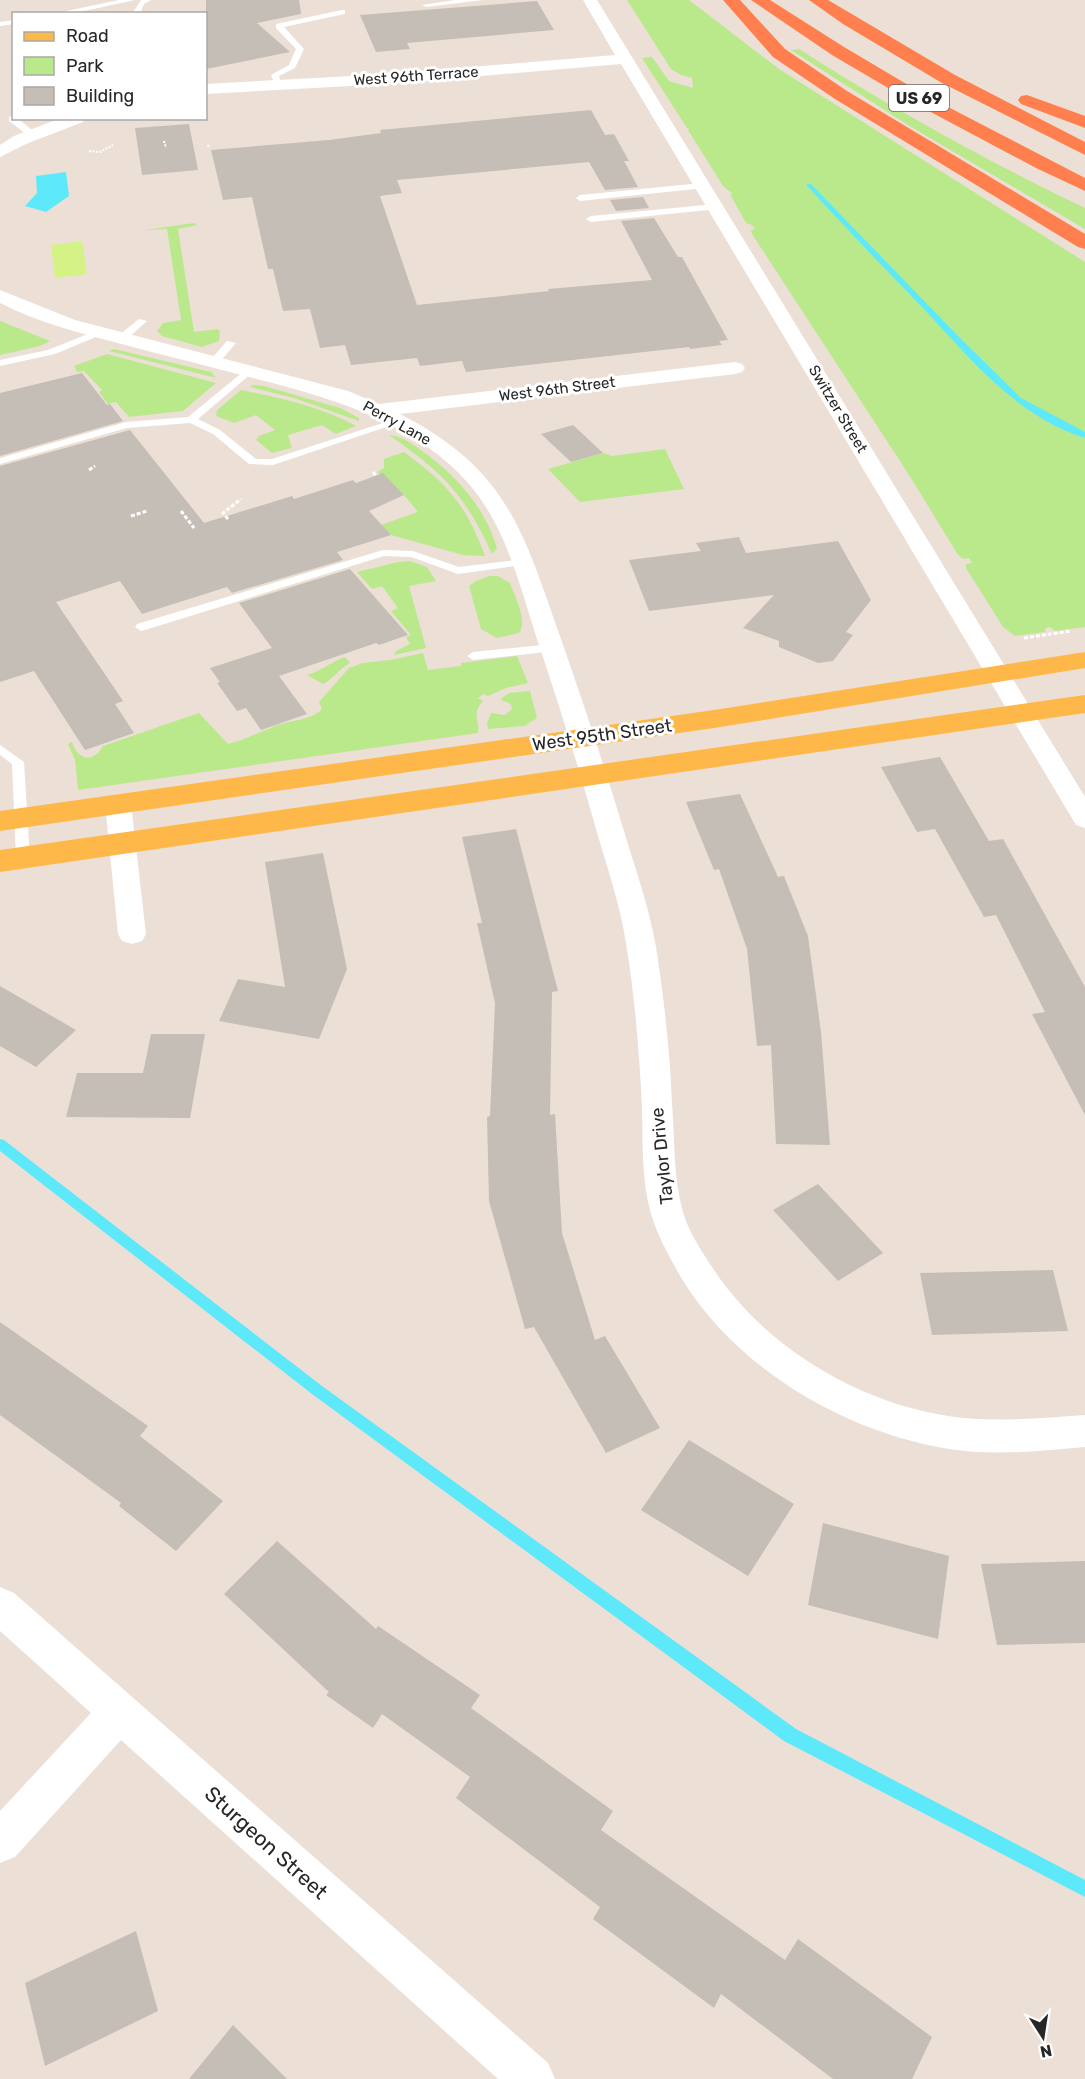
<svg xmlns="http://www.w3.org/2000/svg" width="1085" height="2079" viewBox="0 0 1085 2079" font-family="Rubik,sans-serif">
	<style>
		.green { fill: #bae98c }
		.pitch { fill: #d5f286 }
		.water { fill: #5de9fa }
		.lines { fill: none; stroke-linecap: round; stroke-linejoin: round }
		.stream { fill: #5de9fa; fill-rule: evenodd }
		.building { fill: #c5beb6 }
		.path-far1 { stroke: #fff; stroke-width: 2; stroke-dasharray: 2 1.5; stroke-linecap: butt }
		.path { stroke: #fff; stroke-width: 3; stroke-dasharray: 4 2; stroke-linecap: butt }
		.lane { fill: #fff; fill-rule: evenodd }
		.street { fill: #fff; fill-rule: evenodd }
		.primary { fill: #feb849; fill-rule: evenodd }
		.highway { fill: #ff7f4e; fill-rule: evenodd }
		.labels { text-anchor: middle; stroke-width: 6; stroke-linejoin: round; paint-order: stroke }
		.far-street-label { font-size: 15px; fill: #272727; stroke: #fff }
		.shield { fill: #fff; stroke: #686868; stroke-width: 1.5 }
		.shield-label { font-size: 16px; font-weight: bold; fill: #272727 }
		.street-label { font-size: 18px; fill: #272727; stroke: #fff }
		.near-street-label { font-size: 21px; fill: #272727; stroke: #fff }
	</style>
	<rect width="100%" height="100%" fill="#ecdfd6"/>
	<!-- green -->
	<path class="green" d="M 627,0 L 689,0 L 779,69 L 1085,262 L 1085,627 L 1055,631 L 1050,627 L 1046,628 L 1045,632 L 1015,636 L 1003,627 L 966,568 L 966,564 L 972,563 L 969,558 L 963,559 L 958,555 L 911,478 L 752,234 L 751,230 L 755,229 L 752,225 L 746,223 L 730,194 L 733,194 L 723,186 L 688,130 L 689,128 L 687,128 L 642,58 L 652,57 L 669,81 L 693,88 L 692,78 L 681,75 L 671,69 Z
		M 799,49 C 891,108 987,161 1085,208 L 1085,229 L 908,125 L 791,50 Z
		M 194,223 L 197,225 L 178,229 L 194,332 L 218,329 L 220,332 L 219,341 L 202,347 L 162,336 L 157,331 L 163,323 L 181,320 L 167,229 L 145,230 Z
		M 0,321 L 50,341 L 40,346 L 0,355 Z
		M 114,349 L 211,372 L 216,378 L 109,351 Z
		M 107,354 L 216,383 L 183,411 L 129,417 L 116,402 L 108,404 L 99,392 L 102,390 L 84,371 L 77,372 L 74,366 Z
		M 253,385 L 264,386 L 340,408 L 359,418 L 359,421 L 294,398 L 250,387 Z
		M 241,390 C 280,398 321,406 356,426 L 336,434 L 322,425 L 288,435 L 292,448 L 272,453 L 256,440 L 259,436 L 275,430 L 256,415 L 234,423 L 216,416 L 217,410 Z
		M 389,435 C 402,436 411,443 422,451 C 456,475 485,507 497,548 L 492,554 C 464,493 443,473 389,435 Z
		M 665,449 L 684,489 L 580,502 L 548,469 L 603,453 L 612,456 Z
		M 404,452 C 447,483 467,506 485,556 L 463,555 L 391,535 L 381,525 L 418,512 L 404,495 L 377,472 L 384,468 L 384,459 Z
		M 410,561 L 427,567 L 436,581 L 409,586 L 426,648 L 394,655 L 396,651 L 410,644 L 406,637 L 411,635 L 391,611 L 398,608 L 382,586 L 372,589 L 357,572 L 398,562 Z
		M 489,576 L 498,576 L 510,583 C 515,597 528,621 519,633 L 497,638 L 481,629 L 469,586 L 476,581 Z
		M 423,653 L 428,670 L 461,666 L 461,663 L 517,656 L 528,683 L 506,688 L 488,696 L 483,694 L 478,698 L 483,701 C 470,715 481,721 478,733 L 78,790 L 75,760 L 68,744 L 72,742 C 78,760 93,764 103,746 L 199,713 L 228,744 C 244,740 258,733 273,727 C 290,719 309,722 322,709 L 319,702 L 349,668 L 363,663 L 390,660 Z
		M 345,657 L 350,663 C 340,668 332,680 323,684 L 307,675 C 321,671 331,662 345,657 Z
		M 530,691 L 537,718 L 524,726 L 488,729 L 487,723 L 491,713 L 505,715 L 512,709 L 511,704 L 501,700 L 502,698 L 509,693 Z"/>
	<!-- pitch -->
	<path class="pitch" d="M 82,241 L 87,274 L 55,278 L 51,245 Z"/>
	<!-- water -->
	<path class="water" d="M 66,172 L 69,196 L 46,212 L 25,206 L 37,193 L 36,176 Z"/>
	<g class="lines">
		<!-- stream -->
		<path class="stream" d="M 807,184 L 811,184 L 960,338 L 1021,398 L 1085,432 L 1085,438 C 1016,417 968,356 920,305 C 882,266 844,226 807,186 Z
			M 0,1139 L 4,1140 L 322,1386 L 796,1729 L 1085,1880 L 1085,1897 L 784,1741 L 312,1394 L 0,1151 Z"/>
	</g>
	<!-- building -->
	<path class="building" d="M 206,0 L 299,0 L 301,14 L 257,23 L 290,52 L 206,69 Z
		M 537,1 L 554,30 L 407,43 L 410,49 L 376,52 L 360,15 Z
		M 591,110 L 605,135 L 614,134 L 629,161 L 624,161 L 638,187 L 605,190 L 589,162 L 397,180 L 402,193 L 380,196 L 417,305 L 549,291 L 548,289 L 652,280 L 621,221 L 654,218 L 678,257 L 682,257 L 728,340 L 719,341 L 722,345 L 690,349 L 689,347 L 466,372 L 462,361 L 420,366 L 417,358 L 351,365 L 345,345 L 320,348 L 310,309 L 283,311 L 273,269 L 268,269 L 252,197 L 223,200 L 211,150 L 329,140 L 381,133 L 380,130 Z
		M 189,124 L 198,170 L 142,175 L 135,128 Z
		M 643,197 L 649,208 L 616,211 L 610,200 Z
		M 82,373 L 107,405 L 110,404 L 123,421 L 0,456 L 0,393 Z
		M 573,425 L 603,453 L 571,462 L 541,434 Z
		M 130,430 L 204,523 L 292,496 L 294,499 L 353,480 L 356,483 L 383,473 L 404,495 L 369,511 L 391,535 L 337,552 L 343,560 L 232,593 L 227,587 L 142,614 L 120,581 L 56,602 L 123,701 L 115,704 L 134,733 L 85,750 L 34,671 L 0,682 L 0,466 Z
		M 739,537 L 746,553 L 838,541 L 871,600 L 846,632 L 853,635 L 833,661 L 818,663 L 779,647 L 779,641 L 743,628 L 774,595 L 649,611 L 629,560 L 701,551 L 696,543 Z
		M 350,569 L 408,635 L 379,645 L 376,643 L 279,676 L 307,714 L 261,730 L 246,708 L 237,711 L 217,683 L 220,682 L 210,668 L 272,648 L 239,603 Z
		M 940,757 L 989,841 L 1003,839 L 1085,987 L 1085,1115 L 1032,1014 L 1045,1012 L 996,915 L 984,917 L 935,829 L 917,832 L 881,767 Z
		M 740,794 L 778,877 L 784,876 L 808,936 L 821,1032 L 830,1145 L 776,1144 L 771,1045 L 757,1046 L 747,949 L 719,869 L 714,870 L 686,802 Z
		M 516,829 L 558,991 L 552,992 L 550,1115 L 555,1114 L 562,1233 L 595,1340 L 605,1336 L 660,1428 L 606,1453 L 534,1327 L 525,1329 L 489,1201 L 487,1117 L 490,1116 L 495,1003 L 477,923 L 482,923 L 462,837 Z
		M 323,853 L 347,969 L 319,1039 L 219,1021 L 238,979 L 285,987 L 265,862 Z
		M 0,986 L 76,1030 L 36,1067 L 0,1046 Z
		M 151,1034 L 205,1034 L 190,1118 L 66,1117 L 77,1073 L 143,1073 Z
		M 818,1184 L 883,1253 L 838,1281 L 773,1210 Z
		M 1053,1270 L 1068,1331 L 932,1335 L 920,1273 Z
		M 0,1322 L 148,1426 L 140,1436 L 223,1501 L 176,1551 L 119,1506 L 121,1503 L 0,1415 Z
		M 689,1440 L 794,1504 L 748,1576 L 641,1510 Z
		M 823,1523 L 949,1556 L 938,1639 L 808,1605 Z
		M 277,1541 L 376,1629 L 378,1626 L 480,1695 L 471,1708 L 613,1811 L 601,1830 L 785,1960 L 798,1939 L 932,2037 L 912,2079 L 833,2079 L 721,1994 L 714,2008 L 593,1919 L 600,1907 L 456,1798 L 470,1777 L 382,1714 L 373,1728 L 326,1695 L 329,1692 L 224,1594 Z
		M 1085,1561 L 1085,1643 L 997,1645 L 981,1564 Z
		M 136,1931 L 158,2011 L 45,2066 L 25,1983 Z
		M 233,2025 L 287,2079 L 189,2079 Z"/>
	<g class="lines">
		<!-- path-far1 -->
		<path class="path-far1" d="M 164,141 L 166,148
			M 208,145 L 209,148
			M 89,151 L 100,152 L 113,145"/>
		<!-- path -->
		<path class="path" d="M 89,470 L 95,466
			M 373,472 L 376,476
			M 181,511 L 194,528
			M 131,516 L 147,511
			M 228,519 L 223,513 L 241,499
			M 1024,638 L 1071,631"/>
		<!-- lane -->
		<path class="lane" d="M 119,0 L 135,0 L 70,14 L 52,14 Z
			M 141,0 L 151,0 L 144,4 L 140,14 L 132,14 Z
			M 455,0 L 483,0 L 426,7 L 422,5 Z
			M 342,10 L 345,10 L 345,14 L 284,27 L 304,49 L 295,68 L 279,76 L 282,87 L 276,87 L 271,75 L 289,65 L 296,49 L 276,28 L 276,24 Z
			M 14,20 L 14,24 L 0,26 L 0,22 Z
			M 14,115 L 14,118 L 17,118 L 36,133 L 36,137 L 30,137 L 9,121 L 9,117 Z
			M 702,183 L 706,186 L 705,188 L 580,201 L 576,198 L 580,195 Z
			M 715,204 L 719,207 L 718,209 L 591,222 L 586,219 L 591,216 Z
			M 139,319 L 147,321 L 126,340 L 118,340 L 118,336 Z
			M 100,329 L 103,330 L 103,334 L 55,354 L 0,366 L 0,360 L 48,350 Z
			M 227,341 L 236,343 L 219,363 L 211,363 L 211,359 Z
			M 249,367 L 254,370 L 253,372 L 198,419 L 220,430 L 256,459 L 272,459 L 395,419 L 404,421 L 273,465 L 249,464 L 213,434 L 190,423 L 127,428 L 0,464 L 0,458 L 126,422 L 188,417 Z
			M 383,550 L 413,551 L 459,567 L 523,559 L 529,562 L 523,565 L 458,574 L 411,557 L 384,556 L 145,630 L 141,631 L 135,627 L 137,624 Z
			M 552,644 L 556,645 L 556,651 L 473,660 L 467,656 L 473,652 Z
			M 0,745 L 24,762 L 30,858 L 23,863 L 16,858 L 12,764 L 0,755 Z"/>
		<!-- street -->
		<path class="street" d="M 583,0 L 597,0 L 1085,797 L 1085,828 L 1076,825 L 621,64 L 388,84 L 206,94 L 206,84 L 388,74 L 615,55 Z
			M 61,118 L 85,118 L 83,122 L 26,144 L 0,157 L 0,145 L 14,136 Z
			M 0,290 L 75,320 L 348,391 L 379,404 L 735,362 L 742,364 L 745,368 L 742,372 L 735,374 L 400,414 C 509,470 523,532 561,639 C 583,702 604,765 623,828 C 635,868 649,906 656,947 C 664,999 670,1051 672,1104 C 675,1140 673,1177 683,1212 C 688,1230 698,1245 708,1261 C 759,1343 853,1401 948,1416 C 994,1423 1040,1418 1085,1415 L 1085,1447 C 1040,1451 994,1456 949,1449 C 845,1432 738,1370 682,1279 C 670,1258 658,1237 651,1214 C 641,1178 643,1142 642,1106 C 639,1051 635,997 626,943 C 620,904 607,867 596,829 C 579,768 560,708 540,648 C 521,592 508,528 468,483 C 417,425 341,401 269,382 C 222,370 175,358 129,346 C 85,334 41,324 0,303 Z
			M 118,795 L 127,798 L 131,804 L 146,934 L 142,941 L 132,944 L 122,941 L 118,934 L 105,804 L 109,798 Z
			M 0,1587 L 14,1593 L 548,2063 L 555,2079 L 498,2079 L 121,1740 L 15,1857 L 0,1863 L 0,1811 L 91,1713 L 0,1631 Z"/>
		<!-- primary -->
		<path class="primary" d="M 1085,652 L 1085,668 L 714,728 L 0,831 L 0,811 L 714,710 Z
			M 1085,695 L 1085,713 L 0,872 L 0,850 Z"/>
		<!-- highway -->
		<path class="highway" d="M 723,0 L 740,0 L 785,49 L 847,91 L 1085,234 L 1085,249 L 1078,247 L 835,99 L 773,57 Z
			M 751,0 L 770,0 L 844,47 L 925,95 L 1085,178 L 1085,191 L 1036,168 L 912,102 L 832,55 Z
			M 809,0 L 828,0 L 955,75 L 1085,142 L 1085,155 L 942,83 L 843,24 Z
			M 1027,95 L 1085,116 L 1085,128 L 1021,104 L 1018,100 L 1021,96 Z"/>
	</g>
	<g class="labels">
		<!-- far-street labels -->
		<g class="far-street-label">
			<text transform="translate(416 76) rotate(-4)" y="5">West 96th Terrace</text>
			<text transform="translate(557 389) rotate(-7)" y="5">West 96th Street</text>
			<text transform="translate(838 409) rotate(59)" y="5">Switzer Street</text>
			<text transform="translate(397 423) rotate(29)" y="5">Perry Lane</text>
		</g>
		<!-- shield labels -->
		<rect class="shield" x="889" y="85" width="60" height="26" rx="4.5"/>
		<g class="shield-label">
			<text x="919" y="104">US 69</text>
		</g>
		<!-- street labels -->
		<g class="street-label">
			<text transform="translate(602 735) rotate(-8)" y="6">West 95th Street</text>
			<text transform="translate(662 1156) rotate(-96)" y="6">Taylor Drive</text>
		</g>
		<!-- near-street labels -->
		<g class="near-street-label">
			<text transform="translate(266 1843) rotate(42)" y="7">Sturgeon Street</text>
		</g>
	</g>
	<!-- legend -->
	<rect x="12" y="12" width="195" height="108" fill="#ffffff" stroke="#a9a9a9" stroke-width="1.5"/>
	<rect x="24" y="32" width="30" height="9" fill="#feb849" stroke="#a9a9a9" stroke-width="1.5"/>
	<text x="66" y="42" font-size="18" fill="#272727">Road</text>
	<rect x="24" y="57" width="30" height="18" fill="#bae98c" stroke="#a9a9a9" stroke-width="1.5"/>
	<text x="66" y="72" font-size="18" fill="#272727">Park</text>
	<rect x="24" y="87" width="30" height="18" fill="#c5beb6" stroke="#a9a9a9" stroke-width="1.5"/>
	<text x="66" y="102" font-size="18" fill="#272727">Building</text>
	<!-- north arrow -->
	<g transform="translate(1043 2037) rotate(168)" stroke="#ffffff" stroke-width="4.5" paint-order="stroke">
	<path d="M0-4.5L10 22L0 15L-10 22Z" fill="#272727"/>
	<text y="-9" font-size="16" font-weight="bold" text-anchor="middle" fill="#272727">N</text>
	</g>
</svg>
